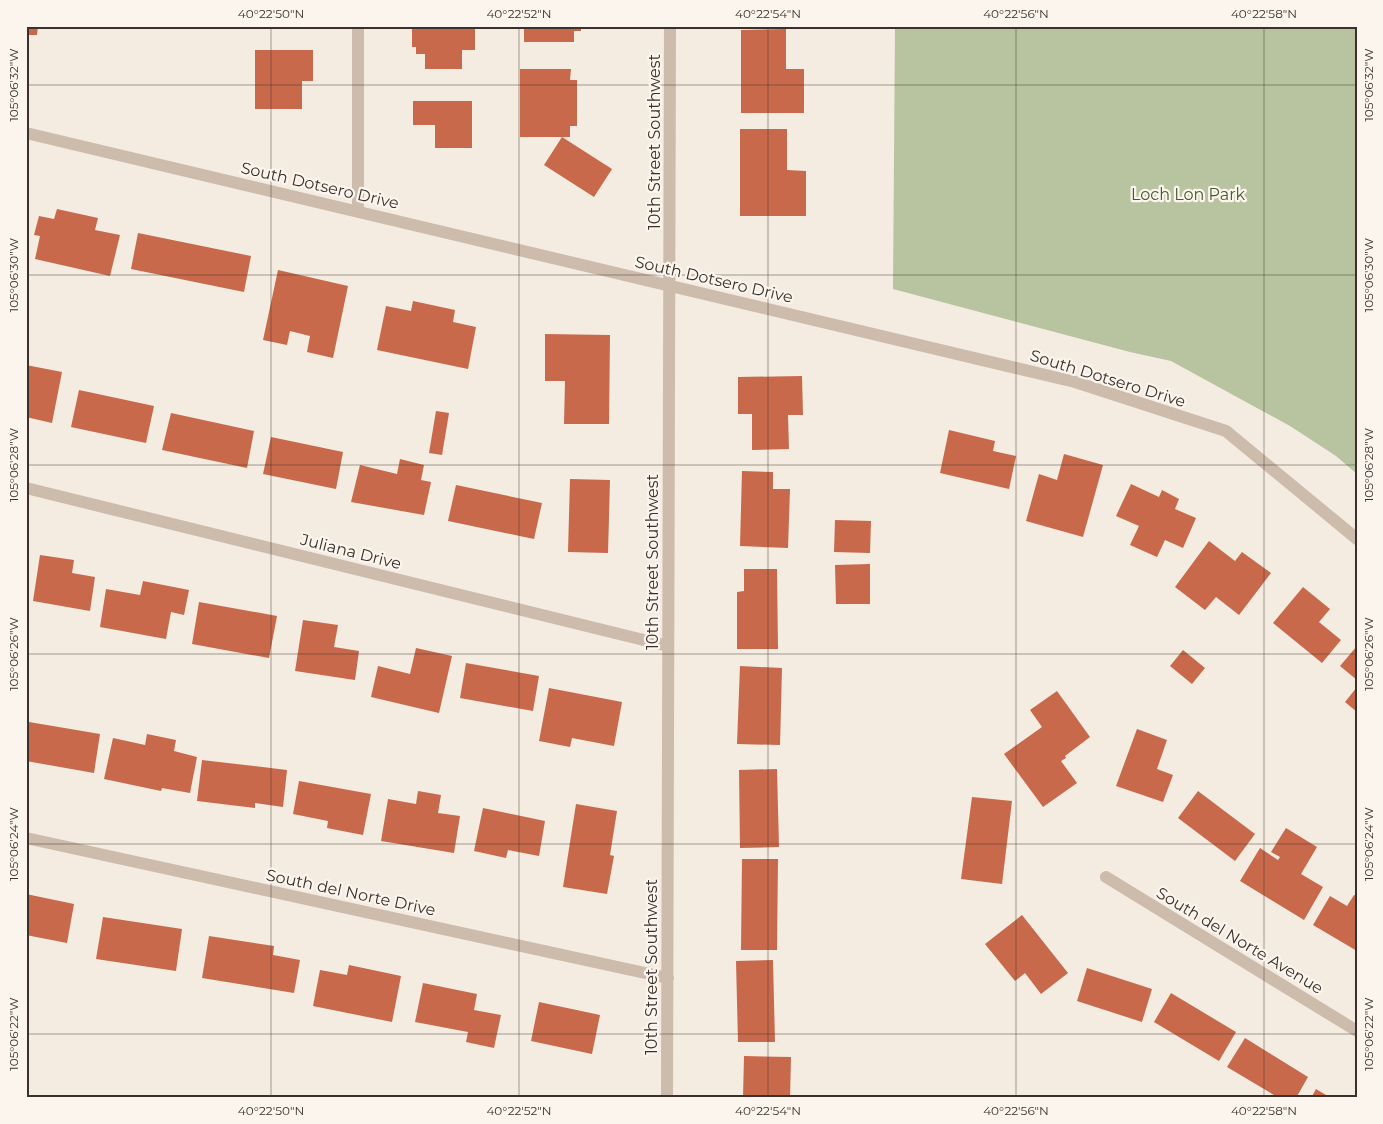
<svg xmlns="http://www.w3.org/2000/svg" width="1383" height="1124" viewBox="0 0 1383 1124" font-family="Montserrat,sans-serif">
	<style>
		.green { fill: #b8c4a0 }
		.building { fill: #c8694b }
		.lines { fill: none; stroke-linecap: round; stroke-linejoin: round }
		.minor { stroke: #cdbbac; stroke-width: 12 }
		.ticks { fill: none; stroke: #3b302b; stroke-width: 1; stroke-opacity: 0.45 }
		.labels { text-anchor: middle; stroke-width: 4.5; stroke-linejoin: round; paint-order: stroke }
		.street-label { font-size: 16px; fill: #3b302b; stroke: #fbf5ee }
		.park-label { font-size: 16px; fill: #4a5a2e; stroke: #fbf5ee }
		.neatline { fill: none; stroke: #3b302b; stroke-width: 2 }
		.ticks-label { font-size: 12px; text-anchor: middle; fill: #3b302b }
	</style>
	<rect width="100%" height="100%" fill="#f4ebe1"/>
	<!-- green -->
	<path class="green" d="M 895,26 L 1357,26 L 1357,474 L 1336,456 L 1290,426 L 1171,361 L 1130,352 L 893,289 Z"/>
	<!-- building -->
	<path class="building" d="M 26,26 L 38,26 L 37,35 L 26,35 Z
		M 412,26 L 475,26 L 475,50 L 462,50 L 462,69 L 425,69 L 425,54 L 416,54 L 416,47 L 412,47 Z
		M 524,26 L 581,26 L 581,31 L 574,31 L 574,42 L 524,42 Z
		M 786,29 L 786,69 L 804,69 L 804,113 L 741,113 L 741,30 Z
		M 255,50 L 313,50 L 313,81 L 302,81 L 302,109 L 255,109 Z
		M 520,69 L 571,69 L 570,80 L 577,80 L 577,126 L 570,126 L 570,137 L 562,137 L 612,169 L 594,197 L 544,165 L 562,137 L 520,137 Z
		M 413,101 L 472,101 L 472,148 L 435,148 L 435,125 L 413,125 Z
		M 740,129 L 787,129 L 787,170 L 806,171 L 806,216 L 740,216 Z
		M 57,209 L 98,218 L 95,230 L 120,235 L 110,276 L 35,259 L 40,236 L 34,235 L 39,216 L 54,219 Z
		M 138,233 L 251,256 L 244,292 L 131,269 Z
		M 278,270 L 348,286 L 333,358 L 307,352 L 310,336 L 290,331 L 287,345 L 263,340 Z
		M 413,301 L 455,310 L 453,322 L 476,327 L 468,369 L 377,350 L 386,306 L 411,311 Z
		M 545,334 L 610,335 L 609,424 L 564,424 L 565,381 L 545,381 Z
		M 26,365 L 62,372 L 52,423 L 26,417 Z
		M 802,376 L 803,415 L 788,415 L 789,449 L 752,450 L 752,414 L 738,414 L 738,377 Z
		M 79,390 L 154,406 L 146,443 L 71,427 Z
		M 436,411 L 449,413 L 442,455 L 429,453 Z
		M 171,413 L 254,431 L 247,468 L 162,450 Z
		M 949,430 L 995,441 L 993,451 L 1016,456 L 1009,489 L 940,473 Z
		M 271,437 L 343,452 L 336,489 L 263,474 Z
		M 1064,454 L 1103,465 L 1083,537 L 1026,521 L 1039,474 L 1057,480 Z
		M 400,459 L 424,465 L 421,480 L 431,482 L 424,515 L 351,502 L 360,465 L 397,474 Z
		M 742,471 L 773,472 L 773,489 L 790,489 L 788,548 L 740,546 Z
		M 570,479 L 610,480 L 608,553 L 568,552 Z
		M 1131,484 L 1159,497 L 1162,490 L 1179,499 L 1175,509 L 1196,518 L 1183,548 L 1165,540 L 1157,557 L 1130,545 L 1139,526 L 1116,516 Z
		M 456,485 L 542,503 L 534,539 L 448,521 Z
		M 835,520 L 871,521 L 870,553 L 834,552 Z
		M 1209,541 L 1235,561 L 1242,552 L 1271,573 L 1239,615 L 1216,597 L 1205,610 L 1175,587 Z
		M 40,555 L 74,560 L 72,573 L 95,577 L 90,611 L 33,601 Z
		M 870,564 L 870,604 L 836,604 L 835,565 Z
		M 744,569 L 777,569 L 778,649 L 737,649 L 737,592 L 744,591 Z
		M 143,581 L 189,590 L 184,615 L 171,612 L 166,639 L 100,627 L 106,589 L 140,595 Z
		M 1303,587 L 1330,609 L 1319,622 L 1341,640 L 1322,663 L 1273,623 Z
		M 199,602 L 277,616 L 269,658 L 192,644 Z
		M 303,620 L 338,625 L 334,647 L 359,651 L 355,680 L 295,671 Z
		M 1357,646 L 1357,680 L 1340,666 Z
		M 416,648 L 452,656 L 439,713 L 371,697 L 378,666 L 410,674 Z
		M 1183,650 L 1205,668 L 1192,684 L 1170,666 Z
		M 466,663 L 539,676 L 533,711 L 460,698 Z
		M 740,666 L 782,668 L 780,745 L 737,744 Z
		M 1357,687 L 1357,712 L 1345,702 Z
		M 549,688 L 622,702 L 614,746 L 572,738 L 570,747 L 539,741 Z
		M 1057,691 L 1090,737 L 1065,756 L 1066,758 L 1061,761 L 1077,783 L 1043,807 L 1004,754 L 1042,727 L 1030,710 Z
		M 29,722 L 100,734 L 94,773 L 26,761 Z
		M 1137,729 L 1167,740 L 1157,769 L 1173,775 L 1163,802 L 1116,786 Z
		M 147,734 L 176,740 L 174,751 L 197,757 L 190,793 L 162,788 L 161,791 L 104,779 L 113,738 L 145,745 Z
		M 202,760 L 287,770 L 283,807 L 255,803 L 255,808 L 197,801 Z
		M 777,769 L 779,847 L 740,848 L 739,770 Z
		M 299,781 L 371,794 L 363,835 L 327,828 L 328,821 L 293,814 Z
		M 418,791 L 441,795 L 438,813 L 460,816 L 454,853 L 381,841 L 388,799 L 416,804 Z
		M 1198,791 L 1255,834 L 1235,861 L 1178,818 Z
		M 972,797 L 1012,801 L 1002,884 L 961,879 Z
		M 576,804 L 617,811 L 610,855 L 614,856 L 607,894 L 563,887 Z
		M 483,808 L 545,821 L 539,856 L 508,850 L 506,858 L 474,851 Z
		M 1286,828 L 1317,847 L 1301,874 L 1323,887 L 1304,920 L 1240,881 L 1260,848 L 1278,860 L 1280,857 L 1271,852 Z
		M 742,859 L 778,859 L 777,950 L 741,950 Z
		M 26,894 L 74,904 L 67,943 L 26,935 Z
		M 1354,895 L 1357,896 L 1357,951 L 1313,925 L 1330,896 L 1347,906 Z
		M 1022,915 L 1068,973 L 1041,994 L 1025,973 L 1015,981 L 985,944 Z
		M 103,917 L 182,929 L 176,971 L 96,959 Z
		M 209,936 L 274,946 L 273,955 L 300,960 L 294,993 L 202,978 Z
		M 773,960 L 775,1042 L 738,1042 L 736,961 Z
		M 349,965 L 401,976 L 392,1022 L 313,1006 L 320,970 L 347,975 Z
		M 1087,968 L 1152,989 L 1142,1022 L 1077,1001 Z
		M 423,983 L 477,994 L 474,1010 L 501,1015 L 494,1048 L 466,1042 L 468,1032 L 415,1022 Z
		M 1171,993 L 1236,1032 L 1219,1061 L 1154,1022 Z
		M 539,1002 L 600,1015 L 592,1054 L 531,1041 Z
		M 1245,1038 L 1308,1077 L 1296,1098 L 1279,1098 L 1227,1067 Z
		M 744,1056 L 791,1057 L 790,1098 L 743,1098 Z
		M 1316,1089 L 1331,1098 L 1311,1098 Z"/>
	<g class="lines">
		<!-- minor -->
		<path class="minor" d="M 26,133 L 1075,382 L 1226,431 L 1357,539
			M 358,211 L 358,26
			M 26,488 L 668,646
			M 26,838 L 668,978
			M 1106,877 L 1357,1031
			M 667,1098 L 670,26"/>
	</g>
	<!-- ticks -->
	<path class="ticks" d="M 271,26 L 271,1098M 519,26 L 519,1098M 768,26 L 768,1098M 1016,26 L 1016,1098M 1264,26 L 1264,1098M 26,85 L 1357,85M 26,275 L 1357,275M 26,465 L 1357,465M 26,654 L 1357,654M 26,844 L 1357,844M 26,1034 L 1357,1034"/>
	<g class="labels">
		<!-- street labels -->
		<g class="street-label">
			<text transform="translate(654 142) rotate(-90)" y="6">10th Street Southwest</text>
			<text transform="translate(320 185) rotate(13)" y="6">South Dotsero Drive</text>
			<text transform="translate(714 279) rotate(13)" y="6">South Dotsero Drive</text>
			<text transform="translate(1108 378) rotate(17)" y="6">South Dotsero Drive</text>
			<text transform="translate(351 551) rotate(14)" y="6">Juliana Drive</text>
			<text transform="translate(652 562) rotate(-90)" y="6">10th Street Southwest</text>
			<text transform="translate(351 892) rotate(12)" y="6">South del Norte Drive</text>
			<text transform="translate(1240 940) rotate(31)" y="6">South del Norte Avenue</text>
			<text transform="translate(651 967) rotate(-90)" y="6">10th Street Southwest</text>
		</g>
		<!-- park labels -->
		<g class="park-label">
			<text x="1188" y="200">Loch Lon Park</text>
		</g>
	</g>
	<!-- border -->
	<rect width="1383" height="1124" fill="none" stroke="#fbf5ee" stroke-width="55"/>
	<rect x="28" y="28" width="1328" height="1068" class="neatline"/>
	<g class="ticks-label">
		<text x="271" y="18">40°22'50"N</text>
		<text x="519" y="18">40°22'52"N</text>
		<text x="768" y="18">40°22'54"N</text>
		<text x="1016" y="18">40°22'56"N</text>
		<text x="1264" y="18">40°22'58"N</text>
		<text transform="translate(1369 85) rotate(-90)" y="4">105°06'32"W</text>
		<text transform="translate(14 85) rotate(-90)" y="4">105°06'32"W</text>
		<text transform="translate(1369 275) rotate(-90)" y="4">105°06'30"W</text>
		<text transform="translate(14 275) rotate(-90)" y="4">105°06'30"W</text>
		<text transform="translate(1369 465) rotate(-90)" y="4">105°06'28"W</text>
		<text transform="translate(14 465) rotate(-90)" y="4">105°06'28"W</text>
		<text transform="translate(1369 654) rotate(-90)" y="4">105°06'26"W</text>
		<text transform="translate(14 654) rotate(-90)" y="4">105°06'26"W</text>
		<text transform="translate(1369 844) rotate(-90)" y="4">105°06'24"W</text>
		<text transform="translate(14 844) rotate(-90)" y="4">105°06'24"W</text>
		<text transform="translate(1369 1034) rotate(-90)" y="4">105°06'22"W</text>
		<text transform="translate(14 1034) rotate(-90)" y="4">105°06'22"W</text>
		<text x="271" y="1115">40°22'50"N</text>
		<text x="519" y="1115">40°22'52"N</text>
		<text x="768" y="1115">40°22'54"N</text>
		<text x="1016" y="1115">40°22'56"N</text>
		<text x="1264" y="1115">40°22'58"N</text>
	</g>
</svg>
